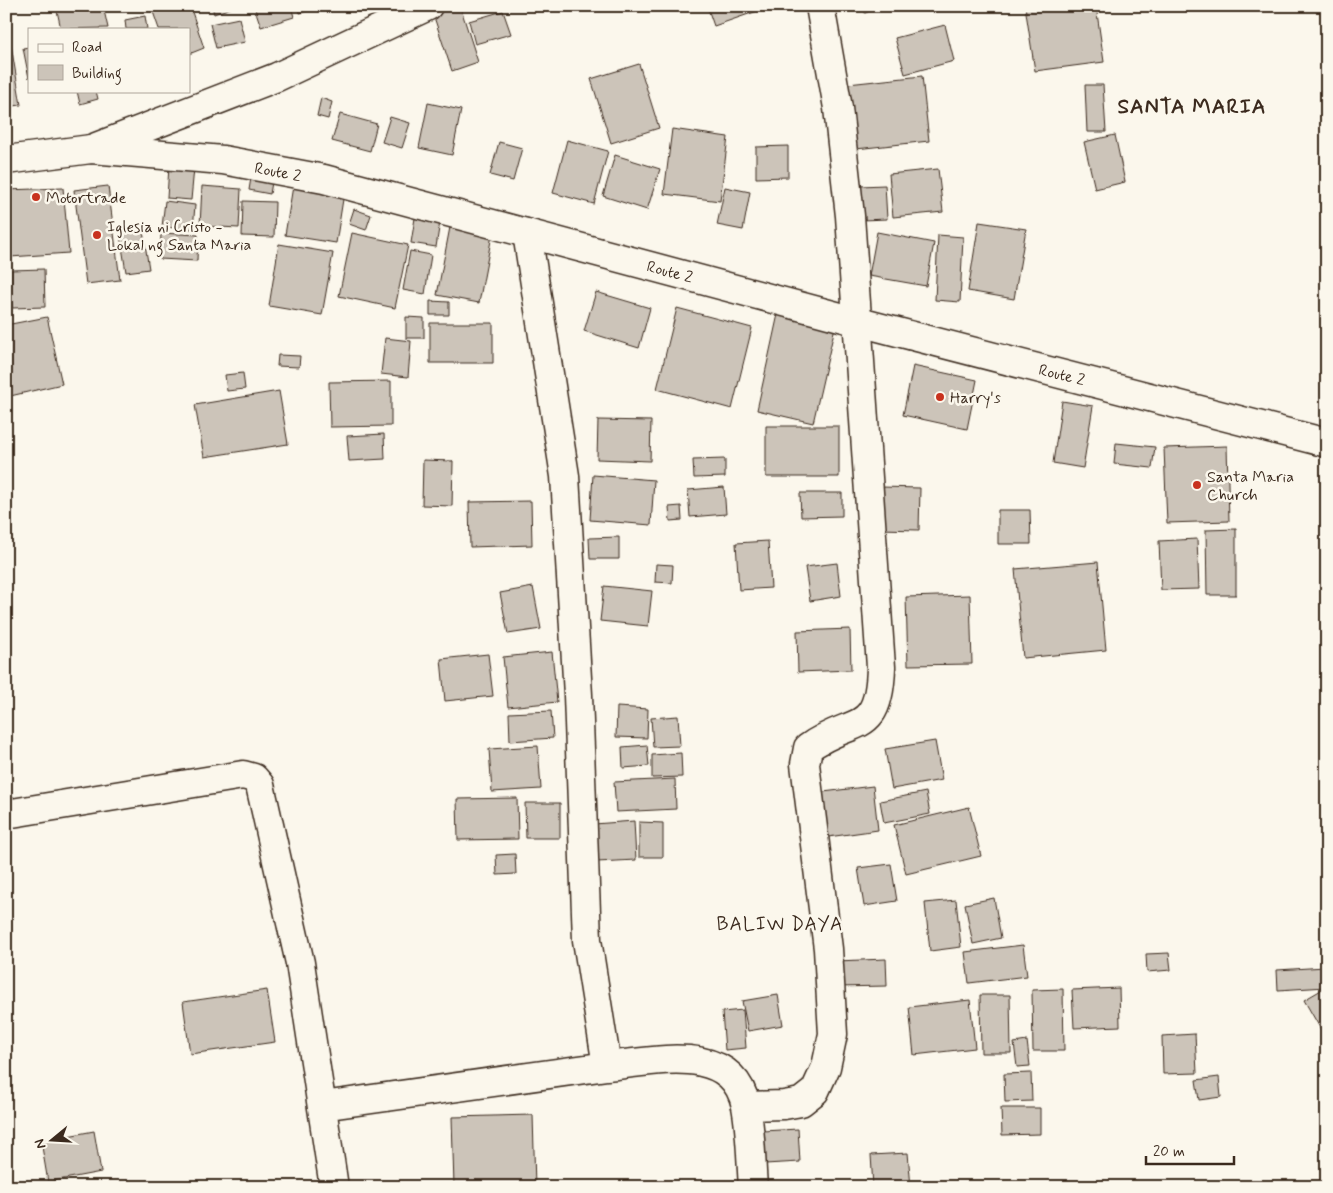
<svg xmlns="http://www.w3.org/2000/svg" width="1333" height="1193" viewBox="0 0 1333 1193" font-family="Mynerve,sans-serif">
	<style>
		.building { fill: #ccc4b9; stroke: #3b2a1e }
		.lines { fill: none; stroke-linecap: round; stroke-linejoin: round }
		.minor-casing { stroke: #3b2a1e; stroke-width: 31 }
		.major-casing { stroke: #3b2a1e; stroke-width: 31 }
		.highway-casing { stroke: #3b2a1e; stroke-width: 31 }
		.minor { stroke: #fbf7ec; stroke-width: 28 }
		.major { stroke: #fbf7ec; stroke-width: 28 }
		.highway { stroke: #fbf7ec; stroke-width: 28 }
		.poi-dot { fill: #c8321e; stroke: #fbf7ec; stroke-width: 2 }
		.labels { text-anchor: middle; stroke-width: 5; stroke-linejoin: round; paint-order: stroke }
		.street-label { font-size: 16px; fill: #3b2a1e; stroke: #fbf7ec }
		.poi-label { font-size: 16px; fill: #3b2a1e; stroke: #fbf7ec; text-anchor: start }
		.quarter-label { font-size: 19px; letter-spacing: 1px; fill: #3b2a1e; stroke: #fbf7ec }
		.district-label { font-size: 21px; font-weight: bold; letter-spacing: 1px; fill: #3b2a1e; stroke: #fbf7ec }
	</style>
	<rect width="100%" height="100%" fill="#fbf7ec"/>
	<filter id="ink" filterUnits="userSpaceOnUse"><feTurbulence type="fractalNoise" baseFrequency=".02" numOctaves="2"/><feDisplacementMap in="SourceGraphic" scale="10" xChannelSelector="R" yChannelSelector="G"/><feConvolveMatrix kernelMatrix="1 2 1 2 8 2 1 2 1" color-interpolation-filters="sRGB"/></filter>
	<g filter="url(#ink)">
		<!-- building -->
		<path class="building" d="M 56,6 L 103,6 L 108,28 L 61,29 Z
			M 151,6 L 190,6 L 204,48 L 189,54 L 189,29 L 159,29 Z
			M 212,6 L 236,6 L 214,14 Z
			M 254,6 L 291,6 L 294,17 L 261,27 Z
			M 298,6 L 326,6 L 300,13 Z
			M 460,6 L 478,62 L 452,71 L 433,14 Z
			M 707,6 L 772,6 L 714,26 Z
			M 863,6 L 882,6 L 865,13 Z
			M 1025,6 L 1096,6 L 1104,62 L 1035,71 Z
			M 503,11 L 511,34 L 475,44 L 469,21 Z
			M 145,16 L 147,29 L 126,29 L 125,20 Z
			M 239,18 L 245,42 L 216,48 L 210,24 Z
			M 945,25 L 954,61 L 905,74 L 895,38 Z
			M 6,33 L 9,33 L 21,105 L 6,107 Z
			M 29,47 L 29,78 L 23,48 Z
			M 639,64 L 659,128 L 611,143 L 591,79 Z
			M 922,76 L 929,141 L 856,149 L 848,84 Z
			M 1085,85 L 1103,85 L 1106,132 L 1087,132 Z
			M 77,91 L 96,91 L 98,99 L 80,104 Z
			M 321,98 L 332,102 L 328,119 L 317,116 Z
			M 428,103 L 461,110 L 452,155 L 419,148 Z
			M 340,114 L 377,124 L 370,151 L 332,141 Z
			M 390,117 L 410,123 L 402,148 L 382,142 Z
			M 672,129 L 728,137 L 720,201 L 664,194 Z
			M 1115,135 L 1125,182 L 1095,189 L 1084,142 Z
			M 567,140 L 608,151 L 594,204 L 553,193 Z
			M 499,142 L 522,148 L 513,181 L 490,175 Z
			M 788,146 L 788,177 L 756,178 L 756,147 Z
			M 615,155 L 660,169 L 647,210 L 603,196 Z
			M 169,166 L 194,168 L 191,200 L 167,198 Z
			M 938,169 L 943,212 L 893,217 L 889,174 Z
			M 251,178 L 272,182 L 270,194 L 249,190 Z
			M 885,185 L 887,219 L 862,220 L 860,186 Z
			M 108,186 L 120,280 L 86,284 L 74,190 Z
			M 202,186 L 241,189 L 239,228 L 200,226 Z
			M 293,186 L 344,193 L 336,243 L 285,235 Z
			M 725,187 L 750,192 L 743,230 L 717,225 Z
			M 63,188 L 69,253 L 10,257 L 6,190 Z
			M 165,201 L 195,205 L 193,229 L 162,227 Z
			M 243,201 L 275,202 L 274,237 L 242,236 Z
			M 354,209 L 371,215 L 366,230 L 349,224 Z
			M 415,218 L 440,222 L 436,247 L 411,243 Z
			M 451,222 L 493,230 L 479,303 L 437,295 Z
			M 979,222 L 1026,229 L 1014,299 L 968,291 Z
			M 142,225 L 149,269 L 126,272 L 119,228 Z
			M 877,232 L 934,243 L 926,286 L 869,276 Z
			M 161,233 L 198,235 L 197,261 L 160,259 Z
			M 352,233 L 408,245 L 395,308 L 339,296 Z
			M 938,235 L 963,237 L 960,302 L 935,300 Z
			M 279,244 L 333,253 L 322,315 L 269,306 Z
			M 410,251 L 431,255 L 425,294 L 403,290 Z
			M 44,269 L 45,307 L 12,308 L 11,270 Z
			M 596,292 L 650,308 L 639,348 L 584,331 Z
			M 430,301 L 449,302 L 449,315 L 430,315 Z
			M 677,308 L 752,328 L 732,409 L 657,389 Z
			M 778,314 L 835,327 L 813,423 L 757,410 Z
			M 47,317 L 62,384 L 6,397 L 6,325 Z
			M 406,317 L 424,318 L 424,338 L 406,338 Z
			M 430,323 L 493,323 L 493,363 L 430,363 Z
			M 385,338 L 411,341 L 408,377 L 381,374 Z
			M 278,355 L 300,356 L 299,367 L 277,366 Z
			M 913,366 L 977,380 L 967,429 L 903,415 Z
			M 243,373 L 245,389 L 227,391 L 225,375 Z
			M 391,381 L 391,426 L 330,427 L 329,382 Z
			M 279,391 L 288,444 L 204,457 L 195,405 Z
			M 1062,401 L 1093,406 L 1083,468 L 1053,463 Z
			M 598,420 L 651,421 L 650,461 L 597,459 Z
			M 766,426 L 839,426 L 839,477 L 766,477 Z
			M 384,434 L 385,459 L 349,461 L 347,436 Z
			M 1116,443 L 1155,447 L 1152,468 L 1114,464 Z
			M 1227,446 L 1229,521 L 1167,523 L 1164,448 Z
			M 725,459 L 725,477 L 694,478 L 693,460 Z
			M 423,460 L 453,461 L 452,506 L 422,505 Z
			M 593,475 L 654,480 L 651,525 L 590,520 Z
			M 724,487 L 726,514 L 690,517 L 688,490 Z
			M 881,487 L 920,488 L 919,530 L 880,529 Z
			M 1326,488 L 1327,488 L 1327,540 L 1325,540 Z
			M 800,493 L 842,493 L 842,516 L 801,517 Z
			M 531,501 L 532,545 L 470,547 L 469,502 Z
			M 681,506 L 682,520 L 670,521 L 669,507 Z
			M 998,510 L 1030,510 L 1031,544 L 998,544 Z
			M 1236,529 L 1236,595 L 1207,595 L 1206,530 Z
			M 619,537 L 619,559 L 590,559 L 589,538 Z
			M 1197,539 L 1199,589 L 1161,590 L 1159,541 Z
			M 768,541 L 771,588 L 739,590 L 736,543 Z
			M 1098,562 L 1106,650 L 1023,658 L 1015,569 Z
			M 837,563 L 841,596 L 810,601 L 805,567 Z
			M 656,564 L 673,565 L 672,583 L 655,582 Z
			M 604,586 L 652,591 L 648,626 L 600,621 Z
			M 533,587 L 541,629 L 508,634 L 500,593 Z
			M 970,595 L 972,664 L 908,665 L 906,597 Z
			M 850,629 L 851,670 L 798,672 L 797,631 Z
			M 552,652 L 557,702 L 508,707 L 503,657 Z
			M 488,654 L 493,696 L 445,701 L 441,659 Z
			M 617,707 L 648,709 L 647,738 L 616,737 Z
			M 551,711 L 553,738 L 510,741 L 509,713 Z
			M 678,716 L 680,746 L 653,747 L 651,718 Z
			M 935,741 L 942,780 L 892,789 L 885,749 Z
			M 647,745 L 649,766 L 623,768 L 622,747 Z
			M 538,746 L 541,789 L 492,792 L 489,749 Z
			M 681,753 L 682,777 L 652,778 L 652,755 Z
			M 675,779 L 676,809 L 616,812 L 614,782 Z
			M 873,786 L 878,830 L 821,838 L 815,793 Z
			M 926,792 L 930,814 L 884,823 L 880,801 Z
			M 517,798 L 518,839 L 458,840 L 457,799 Z
			M 525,803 L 560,803 L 560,838 L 526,838 Z
			M 969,807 L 981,856 L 906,874 L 894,825 Z
			M 634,821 L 636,860 L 597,862 L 594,824 Z
			M 639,822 L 663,823 L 663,857 L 639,857 Z
			M 515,854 L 516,874 L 497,875 L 496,855 Z
			M 891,864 L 897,901 L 864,906 L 858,868 Z
			M 994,898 L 1001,938 L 973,944 L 965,904 Z
			M 956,900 L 961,947 L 930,951 L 925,903 Z
			M 1023,945 L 1027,976 L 969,983 L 965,952 Z
			M 1169,953 L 1171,970 L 1147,972 L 1146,954 Z
			M 886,959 L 887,986 L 837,987 L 836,961 Z
			M 1325,967 L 1326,987 L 1278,990 L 1277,970 Z
			M 1119,988 L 1120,1026 L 1074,1028 L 1072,990 Z
			M 1063,989 L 1064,1051 L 1033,1051 L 1032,990 Z
			M 1323,989 L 1327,995 L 1327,1040 L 1304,1000 Z
			M 267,990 L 275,1042 L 190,1054 L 183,1002 Z
			M 778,995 L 783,1025 L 748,1031 L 742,1001 Z
			M 980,995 L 1010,995 L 1011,1053 L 981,1053 Z
			M 970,1000 L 975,1048 L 914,1055 L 909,1007 Z
			M 743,1010 L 746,1048 L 725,1050 L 722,1012 Z
			M 1195,1034 L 1197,1073 L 1163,1074 L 1162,1036 Z
			M 1027,1041 L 1030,1066 L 1017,1067 L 1014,1043 Z
			M 1031,1073 L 1032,1101 L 1005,1102 L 1004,1074 Z
			M 1219,1077 L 1221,1097 L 1199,1100 L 1196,1080 Z
			M 1001,1108 L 1040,1108 L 1040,1134 L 1002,1135 Z
			M 533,1115 L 535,1187 L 454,1187 L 452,1117 Z
			M 798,1129 L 800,1162 L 765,1164 L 763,1131 Z
			M 94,1131 L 101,1172 L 48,1182 L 41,1141 Z
			M 908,1153 L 911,1187 L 873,1187 L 871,1155 Z"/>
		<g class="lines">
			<!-- minor casing -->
			<g class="minor-casing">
				<path id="minor" d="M 527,233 L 565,476 L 578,695 L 587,940 L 607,1066 C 655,1062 732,1041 746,1106 C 751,1132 751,1161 753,1187
					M 6,814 L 243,775 L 254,778 L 260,785 L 300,963 L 334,1187
					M 322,1106 L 607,1066
					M 746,1106 L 784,1105 L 801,1102 L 815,1091 L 826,1067 L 833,1034 L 828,949 L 805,764 L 808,748 C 852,715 879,739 881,667 L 850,216 L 838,108 L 820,6"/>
			</g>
			<!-- major casing -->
			<g class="major-casing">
				<path id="major" d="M 91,149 L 277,77 L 428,6"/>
			</g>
			<!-- highway casing -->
			<g class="highway-casing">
				<path id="highway" d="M 6,160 L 91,149 L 223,160 L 324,179 L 859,322 L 1327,443"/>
			</g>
			<!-- minor -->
			<use href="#minor" class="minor"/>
			<!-- major -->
			<use href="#major" class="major"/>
			<!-- highway -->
			<use href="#highway" class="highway"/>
		</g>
	</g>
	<!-- markers -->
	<g class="poi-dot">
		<circle cx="36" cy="197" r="5"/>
		<circle cx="97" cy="235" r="5"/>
		<circle cx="940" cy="397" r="5"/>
		<circle cx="1197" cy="485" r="5"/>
	</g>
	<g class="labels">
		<!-- street labels -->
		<g class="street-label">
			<text transform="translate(278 171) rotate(11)" y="6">Route 2</text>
			<text transform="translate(670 271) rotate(15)" y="6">Route 2</text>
			<text transform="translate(1062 374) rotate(14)" y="6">Route 2</text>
		</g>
		<!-- poi labels -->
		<g class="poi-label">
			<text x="46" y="203">Motortrade</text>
			<text x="107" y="232">Iglesia ni Cristo -<tspan x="107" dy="18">Lokal ng Santa Maria</tspan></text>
			<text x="950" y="403">Harry's</text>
			<text x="1207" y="482">Santa Maria<tspan x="1207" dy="18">Church</tspan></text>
		</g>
		<!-- quarter labels -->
		<g class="quarter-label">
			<text x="780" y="930">BALIW DAYA</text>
		</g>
		<!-- district labels -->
		<g class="district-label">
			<text x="1192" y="113">SANTA MARIA</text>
		</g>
	</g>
	<!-- margin -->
	<rect width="1333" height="1193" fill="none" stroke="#fbf7ec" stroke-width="25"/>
	<rect x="12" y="12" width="1308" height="1168" fill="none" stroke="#3b2a1e" stroke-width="2" filter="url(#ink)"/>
	<!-- legend -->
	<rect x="28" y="28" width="162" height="65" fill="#fbf7ec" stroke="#aea59a"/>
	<rect x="38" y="44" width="25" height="8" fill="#fbf7ec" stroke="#aea59a"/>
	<text x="72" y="52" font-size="15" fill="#3b2a1e">Road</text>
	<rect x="38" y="65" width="25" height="15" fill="#ccc4b9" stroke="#aea59a"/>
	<text x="72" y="78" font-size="15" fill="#3b2a1e">Building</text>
	<!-- north arrow -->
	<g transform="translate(52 1140) rotate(252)" stroke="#fbf7ec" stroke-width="4" paint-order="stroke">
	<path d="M0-4L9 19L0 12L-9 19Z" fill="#3b2a1e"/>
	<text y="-8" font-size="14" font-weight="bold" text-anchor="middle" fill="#3b2a1e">N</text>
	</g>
	<!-- scale -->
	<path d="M1146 1156v8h88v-8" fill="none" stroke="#3b2a1e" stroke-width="2.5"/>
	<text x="1153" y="1156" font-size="15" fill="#3b2a1e" stroke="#fbf7ec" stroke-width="4" paint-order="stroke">20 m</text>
</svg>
